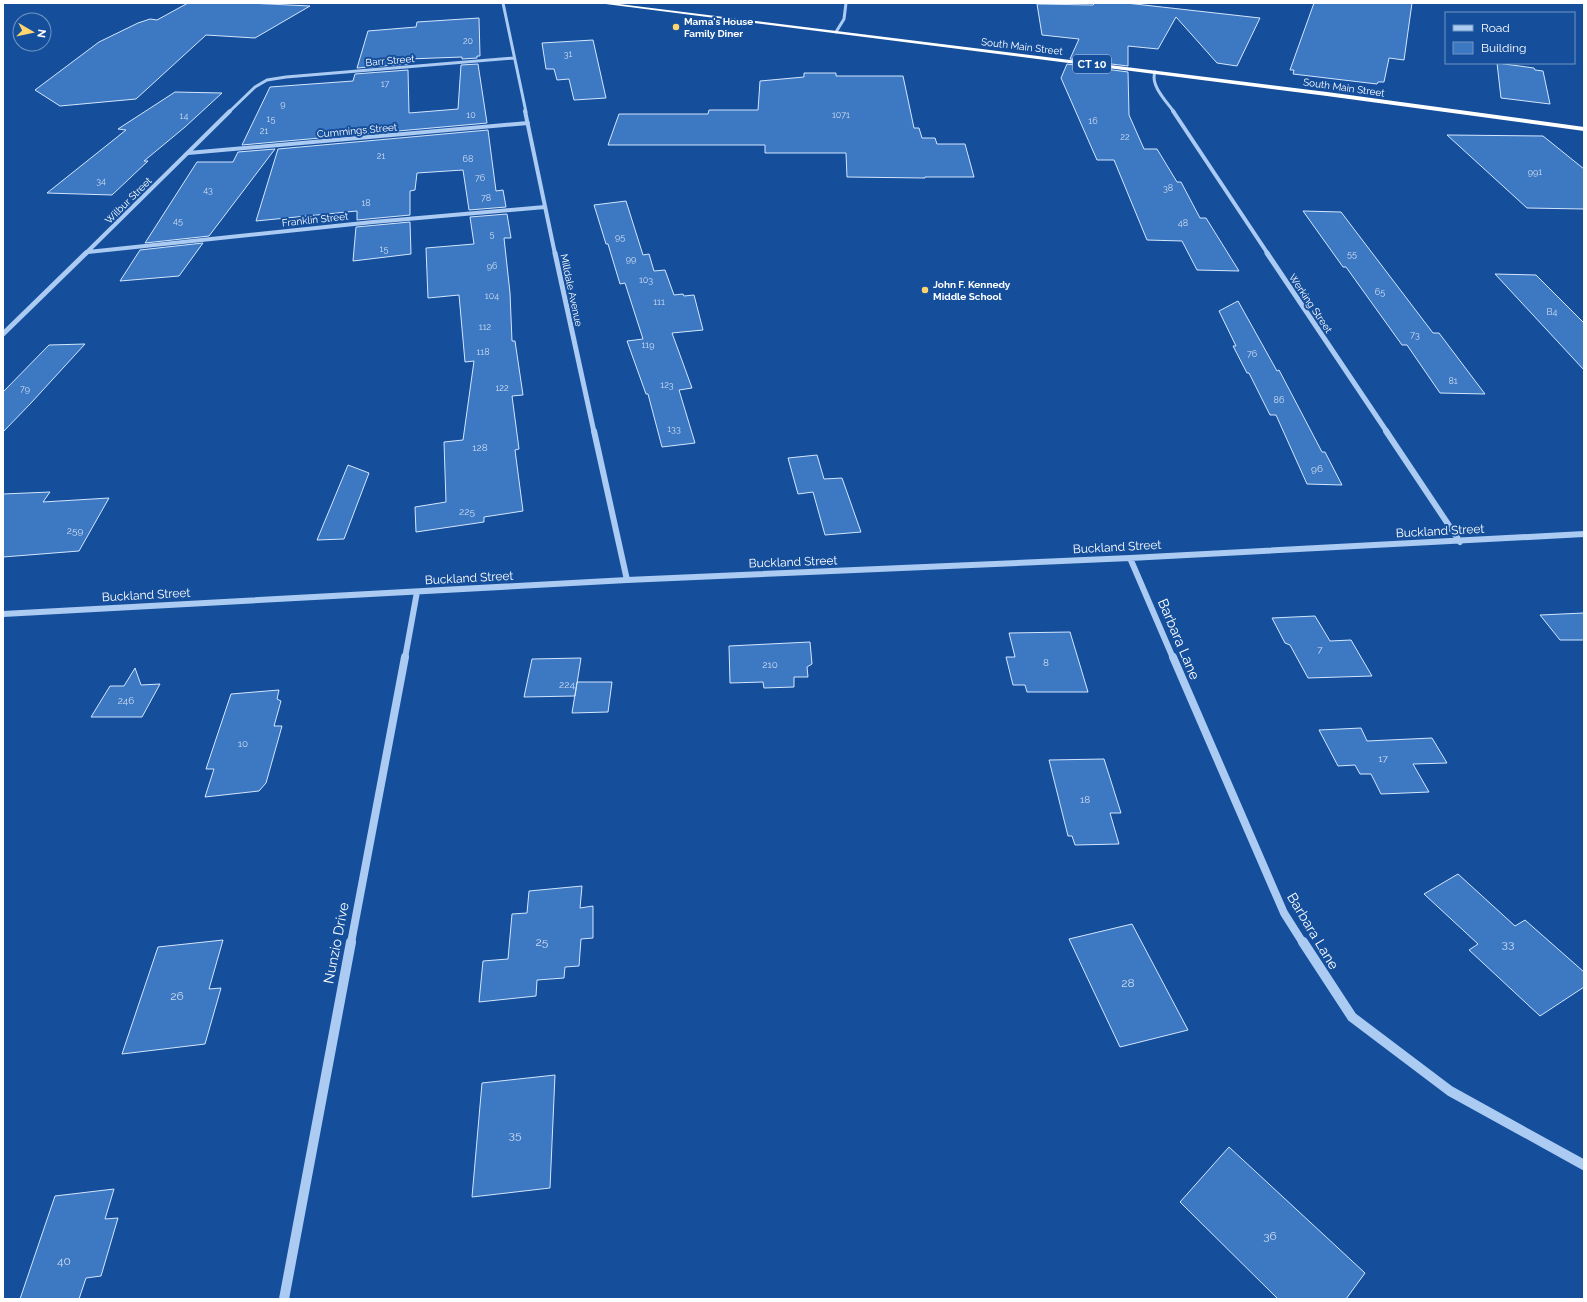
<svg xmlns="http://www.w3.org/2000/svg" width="1587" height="1302" viewBox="0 0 1587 1302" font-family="Raleway,sans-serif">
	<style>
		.building { fill: #3d78c3; stroke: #d3e6fd }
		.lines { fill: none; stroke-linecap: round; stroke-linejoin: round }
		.minor-far5 { stroke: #abcbf3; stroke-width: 3 }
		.minor-far4 { stroke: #abcbf3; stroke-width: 4 }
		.minor-far3 { stroke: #abcbf3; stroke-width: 5 }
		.minor-far2 { stroke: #abcbf3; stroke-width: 6 }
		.minor-far1 { stroke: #abcbf3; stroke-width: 8 }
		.minor { stroke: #abcbf3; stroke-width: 10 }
		.highway { fill: #fff; fill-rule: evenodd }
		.poi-dot { fill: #ffd56d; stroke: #154f9c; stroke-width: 1.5 }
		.labels { text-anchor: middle; stroke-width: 4; stroke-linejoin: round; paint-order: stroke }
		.far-number-label { font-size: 9px; fill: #ceddf0 }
		.far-poi-label { font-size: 10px; font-weight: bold; fill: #fff; stroke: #154f9c; text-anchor: start }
		.far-street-label { font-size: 10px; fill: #fff; stroke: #154f9c }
		.number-label { font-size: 10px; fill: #ceddf0 }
		.shield { fill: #154f9c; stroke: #b9cae1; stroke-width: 1 }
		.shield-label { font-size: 11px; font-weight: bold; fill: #fff }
		.street-label { font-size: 12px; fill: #fff; stroke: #154f9c }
		.near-number-label { font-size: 12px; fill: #ceddf0 }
		.near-street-label { font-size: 14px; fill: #fff; stroke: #154f9c }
	</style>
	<rect width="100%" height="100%" fill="#154f9c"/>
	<!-- building -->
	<path class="building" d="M 188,3 L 248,3 L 310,6 L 255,38 L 206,35 L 136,99 L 60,106 L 35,90 L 99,42 L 138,23 L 150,19 L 157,20 Z
		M 1095,3 L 1126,3 L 1260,18 L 1237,66 L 1217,63 L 1176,17 L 1158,49 L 1128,46 L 1128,66 L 1070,59 L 1079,39 L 1042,35 L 1037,4 L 1093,5 Z
		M 1314,3 L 1412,3 L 1404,60 L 1389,58 L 1384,82 L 1378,82 L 1377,84 L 1293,74 L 1294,70 L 1290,70 Z
		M 479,18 L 480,56 L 477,56 L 477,58 L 462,59 L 462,57 L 408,59 L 408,64 L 357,68 L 368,31 L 416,27 L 417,22 Z
		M 593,40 L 606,98 L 574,100 L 569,79 L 557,80 L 554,69 L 546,69 L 542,43 Z
		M 1497,63 L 1534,68 L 1535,70 L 1543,71 L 1550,104 L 1501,98 Z
		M 478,64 L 487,123 L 242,145 L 270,87 L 353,81 L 355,74 L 408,70 L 409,113 L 458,109 L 461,65 Z
		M 1067,64 L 1128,72 L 1129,115 L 1144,149 L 1157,149 L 1177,182 L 1181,182 L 1200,218 L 1206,218 L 1239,271 L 1197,270 L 1182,241 L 1147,240 L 1114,160 L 1097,160 L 1061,78 Z
		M 804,73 L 836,73 L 836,76 L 903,76 L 914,128 L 919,128 L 922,138 L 935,138 L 937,144 L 965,144 L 974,177 L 925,177 L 925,178 L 847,177 L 846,153 L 765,153 L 765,145 L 608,145 L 619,114 L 708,114 L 709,110 L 758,110 L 760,81 L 804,77 Z
		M 175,92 L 222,93 L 185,127 L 144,161 L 148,161 L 112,195 L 47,193 L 126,130 L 118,129 Z
		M 488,130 L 496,191 L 503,190 L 506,207 L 469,210 L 463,170 L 417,173 L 415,190 L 410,191 L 410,215 L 357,220 L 357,211 L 256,221 L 278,149 Z
		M 1447,135 L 1543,136 L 1584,169 L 1584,209 L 1527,208 Z
		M 275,149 L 209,236 L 145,243 L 197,162 L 233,162 L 238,152 Z
		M 626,201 L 643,255 L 649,254 L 654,271 L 665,270 L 674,295 L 683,294 L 684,296 L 694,295 L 703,330 L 672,333 L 692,388 L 679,390 L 695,443 L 662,447 L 648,394 L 646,394 L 627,341 L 643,339 L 625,283 L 620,284 L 608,244 L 606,244 L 594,205 Z
		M 1303,211 L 1341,212 L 1433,333 L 1439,333 L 1485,394 L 1440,393 L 1407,345 L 1402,345 L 1346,267 L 1343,267 Z
		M 507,214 L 511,238 L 504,238 L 510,293 L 512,341 L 515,341 L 523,395 L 512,396 L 519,449 L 515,450 L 523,511 L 484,517 L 484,522 L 416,532 L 415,507 L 446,502 L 444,442 L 463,440 L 474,361 L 465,362 L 459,295 L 428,298 L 426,248 L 474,244 L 470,217 Z
		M 410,222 L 411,254 L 353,261 L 356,227 Z
		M 203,243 L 179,276 L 120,281 L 140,250 Z
		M 1495,274 L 1536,275 L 1584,323 L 1584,370 Z
		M 1238,301 L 1277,371 L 1279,370 L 1322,452 L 1325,452 L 1342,485 L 1307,484 L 1276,415 L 1270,415 L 1249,373 L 1247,373 L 1233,346 L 1236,346 L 1219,311 Z
		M 85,344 L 31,403 L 3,432 L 3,392 L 49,345 Z
		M 817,455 L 824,479 L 842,478 L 861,532 L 825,535 L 813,492 L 798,494 L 788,458 Z
		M 348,465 L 369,473 L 344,539 L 317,540 Z
		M 50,492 L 43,502 L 109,498 L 79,551 L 3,557 L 3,494 Z
		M 1584,613 L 1584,640 L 1560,640 L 1540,615 Z
		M 1315,616 L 1330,641 L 1351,640 L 1372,676 L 1308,678 L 1290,645 L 1285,643 L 1272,618 Z
		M 1070,632 L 1088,692 L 1027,692 L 1025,685 L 1013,685 L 1006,657 L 1015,657 L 1009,633 Z
		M 810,642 L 812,664 L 807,667 L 808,677 L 794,677 L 794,687 L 764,688 L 763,682 L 730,683 L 729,646 Z
		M 581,658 L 575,696 L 524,697 L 532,659 Z
		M 135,668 L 141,685 L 160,684 L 142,717 L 91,717 L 110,686 L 124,686 Z
		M 577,682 L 612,682 L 608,712 L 572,713 Z
		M 279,690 L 277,699 L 281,701 L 274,726 L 282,726 L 266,783 L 259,791 L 205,797 L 214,769 L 206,769 L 231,694 Z
		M 1361,728 L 1367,741 L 1432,738 L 1447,763 L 1413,764 L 1429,792 L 1381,794 L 1371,774 L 1360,774 L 1355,765 L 1338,766 L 1319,730 Z
		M 1104,759 L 1121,813 L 1110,813 L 1119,844 L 1075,845 L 1072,836 L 1068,836 L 1049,760 Z
		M 1458,874 L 1515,926 L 1525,920 L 1584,972 L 1584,987 L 1540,1016 L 1469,950 L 1478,944 L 1424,894 Z
		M 582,886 L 580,908 L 593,906 L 593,938 L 581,939 L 579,966 L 565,967 L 564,978 L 537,980 L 536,996 L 479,1002 L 483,961 L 508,959 L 512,914 L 527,913 L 529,891 Z
		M 1132,924 L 1188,1030 L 1120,1047 L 1069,939 Z
		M 223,940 L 209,989 L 221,988 L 205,1044 L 122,1054 L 158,947 Z
		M 555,1075 L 550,1188 L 472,1197 L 482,1083 Z
		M 1229,1147 L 1365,1273 L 1346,1299 L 1278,1299 L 1180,1202 Z
		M 114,1189 L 105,1219 L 118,1218 L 101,1276 L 86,1278 L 79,1299 L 20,1299 L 55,1196 Z"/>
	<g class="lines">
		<!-- minor-far5 -->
		<path class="minor-far5" d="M 503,3 L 526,112
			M 836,32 L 844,19 L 846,3
			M 1155,72 C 1150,85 1166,101 1174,112
			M 229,112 L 255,87 L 267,80 L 286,77 L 514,58"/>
		<!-- minor-far4 -->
		<path class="minor-far4" d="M 525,111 L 555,254
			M 1173,111 L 1268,254
			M 188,153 L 528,123
			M 88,252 L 373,222 L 545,207
			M 85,254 L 230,111"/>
		<!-- minor-far3 -->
		<path class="minor-far3" d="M 555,253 L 594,432
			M 1267,253 L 1387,432
			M 3,334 L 86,253"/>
		<!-- minor-far2 -->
		<path class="minor-far2" d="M 594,431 L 627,580
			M 1386,431 L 1460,542
			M 1130,558 L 1173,658
			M 3,614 L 627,580 L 1130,558 L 1584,534
			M 405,658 L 417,592"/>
		<!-- minor-far1 -->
		<path class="minor-far1" d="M 1173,657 L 1284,913 L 1303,943
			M 351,943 L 405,657"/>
		<!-- minor -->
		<path class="minor" d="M 1303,942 L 1352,1017 L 1450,1091 L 1584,1165
			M 284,1299 L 351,942"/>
		<!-- highway -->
		<path class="highway" d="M 598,3 L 611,3 L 1327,92 L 1584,127 L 1584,131 L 1327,96 Z"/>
	</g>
	<!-- markers -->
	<g class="poi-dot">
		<circle cx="676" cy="27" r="4"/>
		<circle cx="925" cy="290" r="4"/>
	</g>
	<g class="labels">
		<!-- far-number labels -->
		<g class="far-number-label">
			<text x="468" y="44">20</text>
			<text x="568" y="57">31</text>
			<text x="385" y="87">17</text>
			<text x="283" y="107">9</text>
			<text x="471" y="118">10</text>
			<text x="841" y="118">1071</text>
			<text x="184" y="119">14</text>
			<text x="271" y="122">15</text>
			<text x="1093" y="124">16</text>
			<text x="264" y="134">21</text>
			<text x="1125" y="140">22</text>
			<text x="381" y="159">21</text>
			<text x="468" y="162">68</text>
			<text x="1535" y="175">991</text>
			<text x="480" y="181">76</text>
			<text x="101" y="184">34</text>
			<text x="1168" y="191">38</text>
			<text x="208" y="193">43</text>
			<text x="486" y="201">78</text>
			<text x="366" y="206">18</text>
			<text x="178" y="224">45</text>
			<text x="1183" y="226">48</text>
			<text x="492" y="237">5</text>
			<text x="620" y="240">95</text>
			<text x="384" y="252">15</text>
			<text x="1352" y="257">55</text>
			<text x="631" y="262">99</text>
			<text x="492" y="269">96</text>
			<text x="646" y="283">103</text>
			<text x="1380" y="295">65</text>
			<text x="492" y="299">104</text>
			<text x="659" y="305">111</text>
			<text x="1552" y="315">B4</text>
			<text x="485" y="330">112</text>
			<text x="1415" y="338">73</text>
			<text x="648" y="348">119</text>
			<text x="483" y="355">118</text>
			<text x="1252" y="357">76</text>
			<text x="1453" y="384">81</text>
			<text x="667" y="388">123</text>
			<text x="502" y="391">122</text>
			<text x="25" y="392">79</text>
			<text x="1279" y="403">86</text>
			<text x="674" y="432">133</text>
		</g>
		<!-- far-poi labels -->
		<g class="far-poi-label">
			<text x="684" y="25">Mama's House<tspan x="684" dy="12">Family Diner</tspan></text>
			<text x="933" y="288">John F. Kennedy<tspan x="933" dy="12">Middle School</tspan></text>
		</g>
		<!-- far-street labels -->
		<g class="far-street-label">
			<text transform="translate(1022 46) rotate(7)" y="4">South Main Street</text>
			<text transform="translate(390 60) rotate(-5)" y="4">Barr Street</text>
			<text transform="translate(1344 87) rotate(8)" y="4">South Main Street</text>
			<text transform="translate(357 130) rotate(-5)" y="4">Cummings Street</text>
			<text transform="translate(128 200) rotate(-45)" y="4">Wilbur Street</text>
			<text transform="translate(315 219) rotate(-6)" y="4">Franklin Street</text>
			<text transform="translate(572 290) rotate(78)" y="4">Milldale Avenue</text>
			<text transform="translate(1311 303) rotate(56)" y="4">Werking Street</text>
		</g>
		<!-- number labels -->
		<g class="number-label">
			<text x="480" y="451">128</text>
			<text x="1317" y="472">96</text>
			<text x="467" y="515">225</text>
			<text x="75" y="534">259</text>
			<text x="1320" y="653">7</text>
			<text x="1046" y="666">8</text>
			<text x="770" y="668">210</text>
			<text x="567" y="688">224</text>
			<text x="126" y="704">246</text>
			<text x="243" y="747">10</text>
			<text x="1383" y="762">17</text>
			<text x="1085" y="803">18</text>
		</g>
		<!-- shield labels -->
		<rect class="shield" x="1073" y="55" width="38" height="18" rx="3"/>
		<g class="shield-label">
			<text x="1092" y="68">CT 10</text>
		</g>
		<!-- street labels -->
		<g class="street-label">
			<text transform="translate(1440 531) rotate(-3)" y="4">Buckland Street</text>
			<text transform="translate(1117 547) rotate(-3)" y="4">Buckland Street</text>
			<text transform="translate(793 562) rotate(-2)" y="4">Buckland Street</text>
			<text transform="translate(469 578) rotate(-3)" y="4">Buckland Street</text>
			<text transform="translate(146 595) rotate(-3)" y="4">Buckland Street</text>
		</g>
		<!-- near-number labels -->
		<g class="near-number-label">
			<text x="542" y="946">25</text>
			<text x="1508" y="948">33</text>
			<text x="1128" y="987">28</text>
			<text x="177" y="1000">26</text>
			<text x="515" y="1139">35</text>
			<text x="1270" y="1240">36</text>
			<text x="64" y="1265">40</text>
		</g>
		<!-- near-street labels -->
		<g class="near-street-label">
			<text transform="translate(1179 639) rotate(67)" y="5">Barbara Lane</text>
			<text transform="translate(1313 931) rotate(59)" y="5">Barbara Lane</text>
			<text transform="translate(336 943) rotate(-79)" y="5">Nunzio Drive</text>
		</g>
	</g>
	<!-- border -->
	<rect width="1587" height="1302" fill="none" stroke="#ffffff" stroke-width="8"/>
	<!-- legend -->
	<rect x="1445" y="12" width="130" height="52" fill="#154f9c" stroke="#7395c4"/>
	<rect x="1453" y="25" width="20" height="6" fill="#abcbf3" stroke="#7395c4"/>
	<text x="1481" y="32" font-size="12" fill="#ffffff">Road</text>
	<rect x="1453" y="42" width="20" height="12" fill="#3d78c3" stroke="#7395c4"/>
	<text x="1481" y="52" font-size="12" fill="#ffffff">Building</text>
	<!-- north arrow -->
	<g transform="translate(32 32) rotate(99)"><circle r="19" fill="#154f9c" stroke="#7395c4"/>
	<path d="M0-3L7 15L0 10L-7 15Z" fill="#ffd56d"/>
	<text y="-6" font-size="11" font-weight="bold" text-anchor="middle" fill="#ffffff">N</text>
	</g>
</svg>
